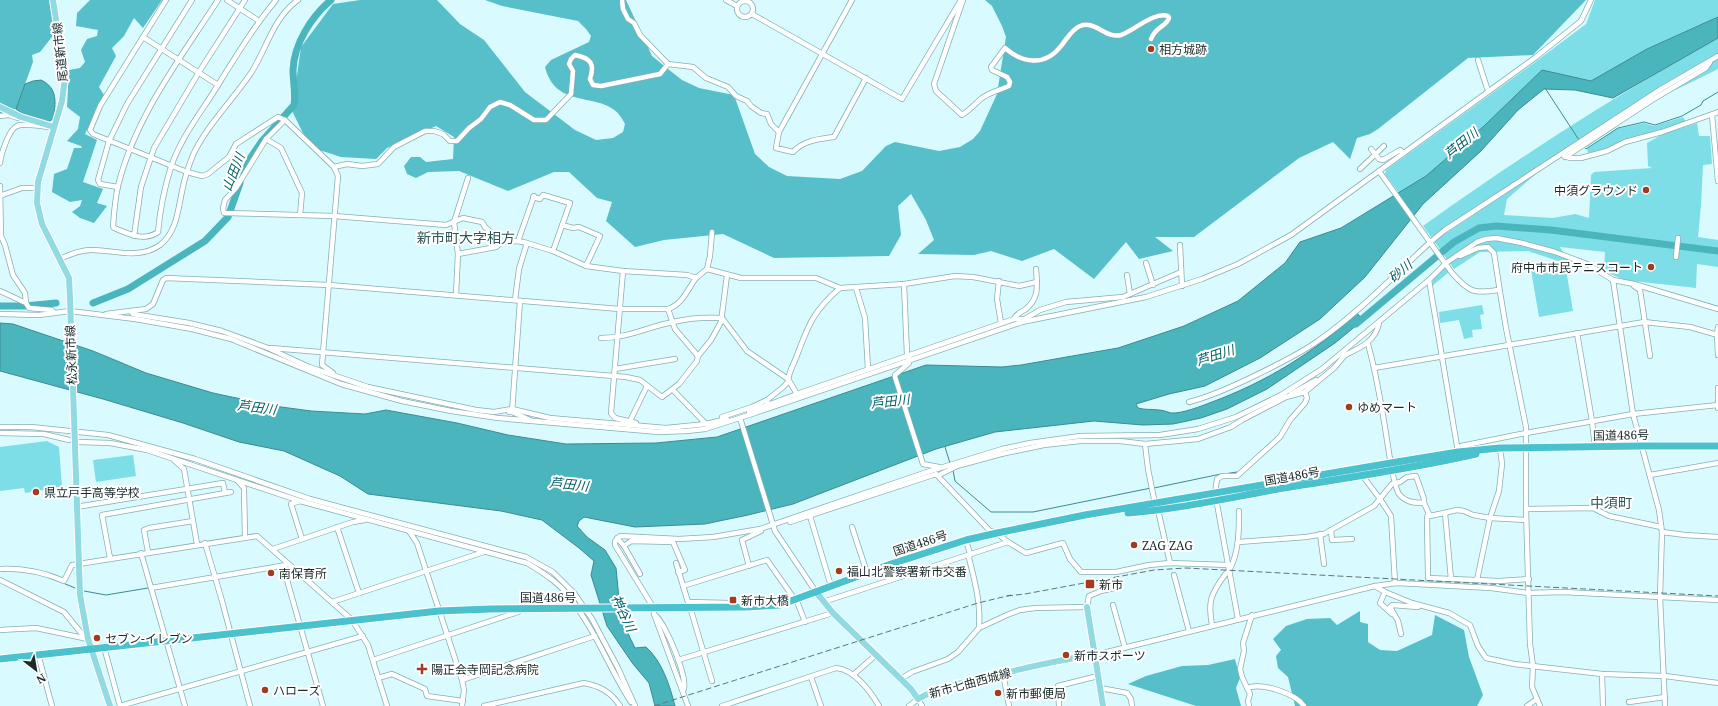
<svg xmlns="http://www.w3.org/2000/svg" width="1718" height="706" viewBox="0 0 1718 706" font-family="'Noto Serif','Noto Sans JP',serif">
<rect width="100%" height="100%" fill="#d9fbff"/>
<g fill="#7edee7">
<path d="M 1595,0 L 1718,0 L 1718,17 L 1647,49 L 1591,82 L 1542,71 L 1484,126 L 1426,176 L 1399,193 L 1385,174 L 1386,170 L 1534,63 L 1586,24 Z"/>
<path d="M 1718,38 L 1718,54 L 1665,84 L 1431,237 L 1423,226 C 1518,158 1616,95 1718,38 Z"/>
<path d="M 1718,59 L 1718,69 C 1703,77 1687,84 1671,92 C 1642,108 1615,128 1587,147 L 1583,141 L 1663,90 Z"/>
<path d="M 1683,117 L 1686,122 L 1658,132 L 1635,137 L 1605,150 L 1588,153 L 1587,149 L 1616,129 L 1644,123 L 1654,126 Z"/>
<path d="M 1697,123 L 1699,136 L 1710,136 L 1712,164 L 1703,165 L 1701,205 L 1698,237 L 1718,240 L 1718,267 L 1697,264 L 1696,288 L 1624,280 L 1604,271 L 1605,252 L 1560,247 L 1571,265 L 1565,263 L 1573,311 L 1539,317 L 1531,270 L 1564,263 L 1528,251 L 1480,252 L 1454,269 L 1434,241 L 1537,173 L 1507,199 L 1504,215 L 1553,218 L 1575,214 L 1589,218 L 1591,175 L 1594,172 L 1652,168 L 1648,166 L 1647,143 L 1663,134 Z"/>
<path d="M 1445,268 L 1449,272 L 1432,286 L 1433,278 Z"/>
<path d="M 1482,305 L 1484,314 L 1480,315 L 1482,329 L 1472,330 L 1473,337 L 1464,339 L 1459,320 L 1440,323 L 1439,312 Z"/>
<path d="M 47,441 L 59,447 L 62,487 L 25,493 L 24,488 L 0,491 L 0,447 Z"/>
<path d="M 133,455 L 136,476 L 96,482 L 93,460 Z"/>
</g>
<g fill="#57bfc9">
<path d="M 0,0 L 50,0 L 55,33 L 40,52 L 32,55 L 33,62 L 16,109 L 0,116 Z"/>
<path d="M 90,0 L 162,0 L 143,28 L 134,18 L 124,36 L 112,48 L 116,56 L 99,87 L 104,95 L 85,134 L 97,140 L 83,182 L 103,189 L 97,203 L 107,206 L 94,223 L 80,218 L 72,212 L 80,206 L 82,200 L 70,202 L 52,192 L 54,174 L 67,169 L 74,148 L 82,148 L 81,146 L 67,141 L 78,129 L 80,117 L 67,107 L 69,70 L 80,68 L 85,62 L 81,50 L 87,39 L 97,36 L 98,30 L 76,26 L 77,13 Z"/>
<path d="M 360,0 L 437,0 L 460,24 L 484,40 L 525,92 L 575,130 L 596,140 L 613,138 L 623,132 L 625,124 C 609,86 557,115 545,67 L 551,60 L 589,42 L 591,36 L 586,29 L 578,21 L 502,6 L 485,0 L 626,0 L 652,56 L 668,69 L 682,80 L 699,88 L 734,95 L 755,154 L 769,167 L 787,176 L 840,179 L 862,171 L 886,146 L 895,142 L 939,151 L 960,147 L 973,139 L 980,131 L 997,94 L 1006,37 L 1002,26 L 992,6 L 985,0 L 1586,0 L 1533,55 L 1468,58 L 1378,129 L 1370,134 L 1357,138 L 1350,159 L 1333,142 L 1299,158 L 1194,237 L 1155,237 L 1173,251 L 1139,259 L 1126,242 L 1094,279 L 1054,249 L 1022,261 L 991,251 L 974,255 L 918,254 L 934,240 L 926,220 L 911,194 L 898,206 L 901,235 L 889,256 L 774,258 L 723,234 L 664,240 L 635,247 L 606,221 L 612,202 L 597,198 L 569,172 L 554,172 L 508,191 L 459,171 L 428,172 L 416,178 L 407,174 L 404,166 L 411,157 L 420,157 L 426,162 L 453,159 L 454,137 L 436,126 L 387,148 L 376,159 L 341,157 L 310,147 L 292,111 L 301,47 L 333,4 Z"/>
<path d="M 1360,611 L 1360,622 L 1368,624 L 1368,642 L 1380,650 L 1397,651 L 1432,635 L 1435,615 L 1464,630 L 1469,657 L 1483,695 L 1477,706 L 1295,706 L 1288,677 L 1278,668 L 1276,656 L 1281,650 L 1273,639 L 1286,626 L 1307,619 L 1330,618 L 1337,625 Z"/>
<path d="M 1235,659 L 1240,678 L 1236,688 L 1241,706 L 1196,706 L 1128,684 L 1146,676 L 1182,666 L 1208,665 Z"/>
</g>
<g fill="#4bb5be" stroke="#3c8b92">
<path d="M 1718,17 L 1718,38 L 1613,98 L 1575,90 L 1544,89 L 1518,110 L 1481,151 L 1423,204 L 1365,277 L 1320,319 L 1260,358 L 1205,386 L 1169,394 L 1136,404 L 1138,408 C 1145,410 1151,409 1159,410 C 1163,410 1167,412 1171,413 C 1181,414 1202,406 1212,402 C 1266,382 1315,352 1357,313 L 1363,320 L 1335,343 L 1267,389 L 1227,409 L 1201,418 L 1173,424 L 1143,425 L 1094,421 L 995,432 L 936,449 L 793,504 L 748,515 L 705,524 L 635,527 L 584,517 L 579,521 L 577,526 L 587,537 L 605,550 L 616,568 L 621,619 L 635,648 L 646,647 C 662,661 670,686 675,706 L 655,706 L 649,683 L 633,664 L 607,626 L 591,575 L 594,561 L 579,548 L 542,520 L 501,511 L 368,494 L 340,476 L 284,451 L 239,442 L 183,423 L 103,399 L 0,371 L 0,323 L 13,324 L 93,351 L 146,373 L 213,393 L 274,406 L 311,411 L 365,414 L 386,410 L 457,423 L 508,435 L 566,444 L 656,443 L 717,437 L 926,365 L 1002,367 L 1021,365 L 1118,348 L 1184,326 L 1238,301 L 1285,263 L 1300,242 L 1341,228 L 1426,176 L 1484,126 L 1542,70 L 1591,81 L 1647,49 Z"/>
<path d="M 41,80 C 58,88 56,103 53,119 L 48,122 L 21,113 L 16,109 L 25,84 L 33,81 Z"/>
</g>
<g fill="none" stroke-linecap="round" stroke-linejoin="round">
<g stroke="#3c8b92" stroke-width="1">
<path d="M 1545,88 L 1579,140"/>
<path d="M 1585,148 L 1586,149 L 1618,128 L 1644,122 L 1655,125 L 1682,116 L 1701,105 L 1703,101 L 1718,92"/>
<path d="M 945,447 L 950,463"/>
<path d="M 953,470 L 955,481 L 991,512 L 1033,512 L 1151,488"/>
<path d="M 1224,474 L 1237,472"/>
<path d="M 1154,488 L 1221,474"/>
<path d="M 0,571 L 5,571"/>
<path d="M 63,583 L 75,588"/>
<path d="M 84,591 L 106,595 L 148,588"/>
</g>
<g stroke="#4bb5be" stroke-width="7">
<path d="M 244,173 L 251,157 L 262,141 L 294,105 C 296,94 293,82 293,70 C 294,44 311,17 331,0"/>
<path d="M 93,303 L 128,289 L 205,241 L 228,217 L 240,183"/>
<path d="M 0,306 L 25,306 L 56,303"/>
<path d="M 1356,324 L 1454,242 L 1479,228 L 1496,226 L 1551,230 L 1718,251"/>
</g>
<g stroke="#85afb3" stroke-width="6">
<g id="minor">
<path d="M 166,0 L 100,106 L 90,130 L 93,134 L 187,172 L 202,176 L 208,174 L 229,157 L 236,144 L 278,117 L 285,120 L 334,167 L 338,176 L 322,365 L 333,373 L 333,375"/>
<path d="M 218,0 C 180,59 135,117 118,186 C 115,199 114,213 113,226 L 114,228 C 129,234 144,242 158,232 C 160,210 164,189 171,167 C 180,140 198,116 213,93 C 233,61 252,29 276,0"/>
<path d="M 227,0 L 259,21"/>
<path d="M 622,0 L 623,9 L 628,19 L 634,23 L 640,35 L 668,64"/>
<path d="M 726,0 L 737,6"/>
<path d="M 963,0 L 934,84 L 936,91 L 962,115 C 970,110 975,104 982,98 C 990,92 1000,90 1009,86 L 1010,82 L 1007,77 L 992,70 L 991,67 L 1005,48 C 1022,63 1045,67 1061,46 C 1067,39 1071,30 1080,26 C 1095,20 1106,39 1121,35 C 1133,31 1155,11 1168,16 L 1169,18 C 1166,27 1156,26 1151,39"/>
<circle cx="745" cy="9" r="8"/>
<path d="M 752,14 L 902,99 L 961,0"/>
<path d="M 143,37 L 218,85"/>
<path d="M 1478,60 L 1487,88 L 1489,91"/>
<path d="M 1712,115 L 1718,181"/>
<path d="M 0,116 L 9,115 L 18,118"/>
<path d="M 285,120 L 266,139 L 236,188 L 225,200 L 223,208 L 224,213 L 334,216 L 446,225 L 463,218 L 482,222 L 485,227 L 502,242 L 518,241 L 527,243 L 553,251 L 586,266 L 623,271 L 687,275 L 696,278 L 707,269 L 710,256 L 712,232"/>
<path d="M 779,132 L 852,0"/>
<path d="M 266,139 L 281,148 L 302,193 L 300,215"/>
<path d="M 1371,149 L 1379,159 L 1383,160 L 1400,150 L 1404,153"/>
<path d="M 1564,156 L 1570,158 L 1581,158 L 1607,151 L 1625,142 L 1662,132 L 1718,112"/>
<path d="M 1565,157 L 1652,100 L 1706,68 L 1710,62"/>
<path d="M 0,163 C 1,154 9,129 17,126 C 23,123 41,126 48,127"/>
<path d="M 334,167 L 347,164 L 362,166 L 378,164 L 394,147 L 425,131 L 434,131 L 443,134 L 450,141 L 457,141 L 469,128 L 481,119 L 490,107 L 500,102 L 510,105 L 534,120 L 546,120 L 571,94 L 573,71 L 569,64 L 571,59 L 575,55 C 591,58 595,64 590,79 L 593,85 L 601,86 L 660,74 L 668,64 L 693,67 L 706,78 L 728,87 L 736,96 L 747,101 L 751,106 L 761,113 L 767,114 L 771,124 L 779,132 L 776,148 L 793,152 C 804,140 820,139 834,137 L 866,78"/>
<path d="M 1360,169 L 1384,146"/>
<path d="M 1379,171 L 1452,273 C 1469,292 1473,294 1498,290 L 1500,292 L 1506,328 L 1526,427 L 1526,509 L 1530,644 L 1533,666 L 1532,687 L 1540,706"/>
<path d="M 0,186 L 1,236 L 5,245 L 13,275 L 25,293 L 26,303 L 29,308 L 52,310 L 54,313"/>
<path d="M 118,187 L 100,184 L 98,180 L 109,141 L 127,104 L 192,0"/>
<path d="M 0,196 L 22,188 L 37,188"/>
<path d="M 533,197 L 540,199 L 543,195 L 570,203 L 553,251"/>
<path d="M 562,225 L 573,228 L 579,227 L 600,236 L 586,266"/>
<path d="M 134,236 L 141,187 L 154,148 L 199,72 L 245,0"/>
<path d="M 518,241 L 534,196"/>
<path d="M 1180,245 L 1182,286"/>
<path d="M 458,254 L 496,247 L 502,242"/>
<path d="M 1460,256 L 1478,248 L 1488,247 L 1494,253 L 1500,292"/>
<path d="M 1676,257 L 1678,238"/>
<path d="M 60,259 C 70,254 81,250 92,250 C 115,250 139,260 160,245 C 178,231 178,207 183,187 C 185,176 189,165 193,155 C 207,125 232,101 251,73 C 267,48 273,18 298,0"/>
<path d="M 1146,263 L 1153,285"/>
<path d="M 707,269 L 741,278 L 816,278 L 840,288 L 904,284 L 955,276 L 973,277 L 1019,286 L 1037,282"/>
<path d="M 623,271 L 611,413 L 615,418 L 636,423"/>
<path d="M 1127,275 L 1130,294"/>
<path d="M 1429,280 L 1458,452"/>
<path d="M 1613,280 L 1633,414 L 1659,510 L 1662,532 L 1660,597 L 1665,706"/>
<path d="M 999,281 L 997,299 L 1001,323"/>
<path d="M 904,284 L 907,355"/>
<path d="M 1634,286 L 1640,290 L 1650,356"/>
<path d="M 856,288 L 865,318 L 868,369"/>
<path d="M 0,291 L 26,303"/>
<path d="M 456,295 L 458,254 L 454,222 L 468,178"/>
<path d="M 515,300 L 519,269 L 527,243"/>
<path d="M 668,309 C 683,304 687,290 696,278"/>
<path d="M 131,311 L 133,314 L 189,323 L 222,331 L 268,348 L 309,367 L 368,387 L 476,410 L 494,412 L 512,409 L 550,418 L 666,428 L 706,424 L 727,419"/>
<path d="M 0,314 L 39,315 L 70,311 L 135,319 L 192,329 L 231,339 L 341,384 L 402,401 L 451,411 L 498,418 L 659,432 L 687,431 L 705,429 L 752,414 L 1022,322 L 1146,297 L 1202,279 L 1238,264 L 1291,235 L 1536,57 L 1581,21 L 1591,0"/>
<path d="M 106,314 L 146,309 L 153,304 L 163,280 L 166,278 L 329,285 L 620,309 L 668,309 L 675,329 L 698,356"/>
<path d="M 1014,319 C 1016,314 1021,312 1026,309 C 1040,297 1037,285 1036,269"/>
<path d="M 1023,320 L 1040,310 L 1066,302 L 1123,297 L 1181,272"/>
<path d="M 1718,327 L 1717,334 L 1718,355"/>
<path d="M 1577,333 L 1592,421 L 1595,447"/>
<path d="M 601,338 C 628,338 647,327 673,322 C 689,318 706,317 722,318 L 747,351 L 788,379 L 797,394"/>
<path d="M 1368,344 C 1377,376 1382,408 1387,440 C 1389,452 1393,485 1399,494 C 1405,502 1414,503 1424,503 L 1430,516 L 1457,510 L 1464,511 L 1473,515 L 1490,518 L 1526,520"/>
<path d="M 271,348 L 626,377 L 640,380 L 662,397 L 679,384 L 697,361 L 698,356 L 711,340 L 721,322 L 727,275"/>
<path d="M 1343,354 L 1345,355 C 1360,348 1376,341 1379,323"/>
<path d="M 909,359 L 909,363 L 895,375 L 895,377 L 923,464 L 939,467"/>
<path d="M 1374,368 L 1644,322 L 1690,327 L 1718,335"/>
<path d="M 615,369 L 675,359"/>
<path d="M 1718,388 L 1718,408"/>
<path d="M 673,390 L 706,424"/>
<path d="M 1291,394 L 1316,380"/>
<path d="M 1189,402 C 1209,397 1229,388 1248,379 C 1271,368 1294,357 1315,343 C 1340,326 1365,304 1387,283 C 1407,265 1424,246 1445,230 L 1661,89 L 1718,56"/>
<path d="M 768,405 L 767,400 L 782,388 L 788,382 C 788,374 793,365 796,358 C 808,326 813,311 840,288"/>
<path d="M 509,412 L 512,412 L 530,420"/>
<path d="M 512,412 L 520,301"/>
<path d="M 749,412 L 797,394 L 1014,319 L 1023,319"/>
<path d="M 722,417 L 752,407 L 767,400"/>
<path d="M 740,418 L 775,531 L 816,592"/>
<path d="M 630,421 L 647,386"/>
<path d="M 0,427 L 31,427 L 108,435 L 195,459 L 310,499 L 526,557 L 553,572 L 574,593 L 592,619 L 618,668 L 635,706"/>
<path d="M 0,433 L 44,434 L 69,440"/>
<path d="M 79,442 L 110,443 L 147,450 L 300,501 L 527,563 C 547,575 562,585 575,604"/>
<path d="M 1145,444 L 1148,469 L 1155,504"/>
<path d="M 1458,452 L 1461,446 L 1526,433 L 1633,414 L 1718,405"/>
<path d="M 174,460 L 184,469 L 197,544"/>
<path d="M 936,474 L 990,531 L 997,533 L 1008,542 L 1026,553 L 1063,543 L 1070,559 L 1081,572 L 1116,572 L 1149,565 L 1170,563 L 1229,565"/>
<path d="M 1362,475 L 1380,499 L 1391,516 L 1395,583"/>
<path d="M 1650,475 L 1718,463"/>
<path d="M 237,480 L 244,488 L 245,537"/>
<path d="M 300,501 L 291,504 L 302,539"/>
<path d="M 76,507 L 223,483 L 225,493"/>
<path d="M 1526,509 L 1593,508 L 1609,516 L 1661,527"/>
<path d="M 1158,510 L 1170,563"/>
<path d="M 1445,513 L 1451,579"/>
<path d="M 1428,514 L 1427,518 L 1428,578 L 1499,581 L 1529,579"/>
<path d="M 810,516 L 831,586"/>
<path d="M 790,522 L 933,475 L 939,475 L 957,466 L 1001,454 L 1044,445 L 1080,441 L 1120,441 L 1145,444 L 1198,439 L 1231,427 L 1242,420 L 1286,397 L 1305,392 L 1334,368 L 1345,355"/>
<path d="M 337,527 L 359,593"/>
<path d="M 852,527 L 867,573"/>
<path d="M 1331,530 L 1332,540 L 1352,539"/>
<path d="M 409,531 L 417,543 L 462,680 L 464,690 L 462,706"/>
<path d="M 1662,532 L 1685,535 L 1718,537"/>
<path d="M 1320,534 L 1324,564"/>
<path d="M 617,538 L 624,546 L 631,541 L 673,542 L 685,570 L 678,572"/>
<path d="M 966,540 L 970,554 L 969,558 C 975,582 981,604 979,628"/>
<path d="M 1239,542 L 1306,537 L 1324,534 L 1374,506 L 1392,484 L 1400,482 L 1407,477 L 1416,476 L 1424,499 L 1424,503"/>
<path d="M 205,543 L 222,601 L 250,706"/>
<path d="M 624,546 L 640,574"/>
<path d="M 273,549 L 353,522 L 365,520"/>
<path d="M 148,552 L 144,530 L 149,528 L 193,521"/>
<path d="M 141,553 L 185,706"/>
<path d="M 110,558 L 102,515 L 231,492"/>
<path d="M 676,563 L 688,602 L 729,603 L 729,607"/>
<path d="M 283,566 L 323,706"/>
<path d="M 749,566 L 742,540 L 761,531"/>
<path d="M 0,569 C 22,568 43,572 64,581 L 72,565 L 257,536 L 352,620 L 368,645 L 387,706"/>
<path d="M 1174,575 L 1189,631"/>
<path d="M 0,580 L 64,612 L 86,639"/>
<path d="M 1477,580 L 1490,518 L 1499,491 L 1502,464 L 1500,448"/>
<path d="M 683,586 L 767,560 L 798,604 L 805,622"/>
<path d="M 1375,586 L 1385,592 L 1412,603 L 1449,613 L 1470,625 L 1478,646 L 1486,658 L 1514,664 L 1602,674 L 1665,676 L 1718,683"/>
<path d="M 151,588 L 286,565"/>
<path d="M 1385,592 L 1380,603 L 1392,614"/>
<path d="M 332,602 L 484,552"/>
<path d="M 823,602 L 1008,542"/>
<path d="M 1113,605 L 1125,648"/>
<path d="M 690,607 L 712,681"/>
<path d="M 580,612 C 600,641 612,673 631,702"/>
<path d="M 655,615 C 665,622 690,681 683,691"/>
<path d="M 1238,619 L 1215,493 L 1217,479 L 1222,476 L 1237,476 L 1280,437 L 1290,420 L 1305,403 L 1307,398 L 1305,392"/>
<path d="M 1212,625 C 1208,603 1210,595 1224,576 C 1225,574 1228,572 1230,569 C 1239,551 1239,531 1239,511"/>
<path d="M 0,630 L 36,628 L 88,639"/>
<path d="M 1401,634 L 1398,621 L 1390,607 L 1392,605 L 1418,607"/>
<path d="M 104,647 L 120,706 L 363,636"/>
<path d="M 38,654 L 52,706"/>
<path d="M 1095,655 L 1375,586 L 1397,583 L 1491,588 L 1528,593 L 1563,592 L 1718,600"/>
<path d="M 373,660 L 518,612 L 519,609"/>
<path d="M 678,660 L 833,613"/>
<path d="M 1003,673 L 1009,706"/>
<path d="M 1602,674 L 1603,706"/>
<path d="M 853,675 L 876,655"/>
<path d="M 811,677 L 821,706"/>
<path d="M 378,678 L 392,674 L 425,689 L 427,696 L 463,701"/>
<path d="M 901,679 L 912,672 L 948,659 L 958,652 L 979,628 L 1007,615 L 1020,610 L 1035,608 L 1087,607 L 1089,596 L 1101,591 L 1118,587"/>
<path d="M 462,680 L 595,636"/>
<path d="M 1100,688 L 1127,693 L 1131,699 L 1132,706"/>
<path d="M 1247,688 C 1262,682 1296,694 1304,706"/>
<path d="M 1629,702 L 1665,697"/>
<path d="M 484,706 L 584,683 C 600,686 611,692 620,706"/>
<path d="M 688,706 L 654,614 L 653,607 L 615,545 L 615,541 L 620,536 L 679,539 L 713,537 L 760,529 L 927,472 L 1002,449 L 1030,443 L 1080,436 L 1160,435 L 1198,429 L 1236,417 L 1281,395 L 1322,369 L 1429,280 L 1446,263 L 1477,242 L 1486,239 L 1496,238 L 1522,243 L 1555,252 L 1587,264 L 1613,280 L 1634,284 L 1718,309"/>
<path d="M 722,706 L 836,668 C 854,669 871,692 879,706"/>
<path d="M 909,706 L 918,699 L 922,706"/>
<path d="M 1059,706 L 1058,686 L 1098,676"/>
<path d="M 1249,706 L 1248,701 L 1250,694 L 1242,677 L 1240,669 L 1244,651 L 1243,643 L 1252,615"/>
<path d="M 1527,706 L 1537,699"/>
</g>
</g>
<g stroke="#fff" stroke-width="8">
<g id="major">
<path d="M 53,0 L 65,78 L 62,101 L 38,182 L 37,203 L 42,224 L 69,278 L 70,298 L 80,595 L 88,639 L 110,706"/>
<path d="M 0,107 L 21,117 L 54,127"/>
<path d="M 816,592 L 833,613 L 911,689 L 918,699 C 939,686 967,682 992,676 C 1026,668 1060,659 1095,655"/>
<path d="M 1087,607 L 1103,706"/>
</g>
</g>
<g stroke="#fff" stroke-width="9">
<g id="highway">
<path d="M 1128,513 C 1182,509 1236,496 1290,487 C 1352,477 1415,468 1476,454"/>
<path d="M 0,659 L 439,611 L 490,609 L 746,607 L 780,605 L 891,564 L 966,540 L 997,533 L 1085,515 L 1391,463 L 1458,452 L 1500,448 L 1641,446 L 1718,446"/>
</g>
</g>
<use href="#minor" stroke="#fff" stroke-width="4.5"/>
<use href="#major" stroke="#92dae1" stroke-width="6"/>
<use href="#highway" stroke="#4ac2cd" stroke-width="7"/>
<g stroke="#5e7578" stroke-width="1" stroke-dasharray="6 3" stroke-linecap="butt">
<path d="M 1007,596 L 1025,594 L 1154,570 L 1186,568 L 1718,596"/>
<path d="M 654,706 L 978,603 L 1011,595"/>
</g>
</g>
<g fill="#a33b20" stroke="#fff" stroke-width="1.5">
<circle cx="1151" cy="49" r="4"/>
<circle cx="1646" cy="190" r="4"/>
<circle cx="1651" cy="267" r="4"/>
<circle cx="1349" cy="407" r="4"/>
<circle cx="36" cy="492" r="4"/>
<circle cx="1134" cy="545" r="4"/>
<circle cx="839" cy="571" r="4"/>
<circle cx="271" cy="573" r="4"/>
<rect x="1085" y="579" width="10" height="10" rx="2"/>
<rect x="729" y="596" width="8" height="8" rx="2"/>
<circle cx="97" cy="638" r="4"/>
<circle cx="1066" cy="655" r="4"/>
<path d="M420 663h4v4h4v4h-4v4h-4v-4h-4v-4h4z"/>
<circle cx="265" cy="690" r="4"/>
<circle cx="998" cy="693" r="4"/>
</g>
<g text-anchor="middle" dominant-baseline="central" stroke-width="4" stroke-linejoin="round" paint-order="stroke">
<g font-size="12" fill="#192a2b" stroke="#fff" text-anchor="start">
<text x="1159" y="49">相方城跡</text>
<text x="1638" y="190" text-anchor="end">中須グラウンド</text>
<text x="1643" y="267" text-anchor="end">府中市市民テニスコート</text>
<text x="1357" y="407">ゆめマート</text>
<text x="44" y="492">県立戸手高等学校</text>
<text x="1142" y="545">ZAG ZAG</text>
<text x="847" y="571">福山北警察署新市交番</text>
<text x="279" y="573">南保育所</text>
<text x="1099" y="584">新市</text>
<text x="741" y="600">新市大橋</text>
<text x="105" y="638">セブン-イレブン</text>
<text x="1074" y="655">新市スポーツ</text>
<text x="431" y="669">陽正会寺岡記念病院</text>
<text x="273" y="690">ハローズ</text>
<text x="1006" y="693">新市郵便局</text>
</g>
<g font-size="12" fill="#192a2b" stroke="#fff">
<text transform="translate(60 52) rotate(-96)">尾道新市線</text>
<text transform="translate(71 355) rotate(-92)">松永新市線</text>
<text transform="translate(1621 435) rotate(-1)">国道486号</text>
<text transform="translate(1292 476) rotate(-10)">国道486号</text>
<text transform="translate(920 543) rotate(-18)">国道486号</text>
<text x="548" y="597">国道486号</text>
<text transform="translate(970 683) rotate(-15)">新市七曲西城線</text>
</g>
<g font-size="13" font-style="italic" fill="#026168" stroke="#fff">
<text transform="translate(1461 143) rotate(-39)">芦田川</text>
<text transform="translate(233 172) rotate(-68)">山田川</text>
<text transform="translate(1400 271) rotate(-40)">砂川</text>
<text transform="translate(1215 355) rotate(-18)">芦田川</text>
<text transform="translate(890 401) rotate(-6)">芦田川</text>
<text transform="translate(257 407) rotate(7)">芦田川</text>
<text transform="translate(569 484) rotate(6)">芦田川</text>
<text transform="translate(624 613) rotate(65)">神谷川</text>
</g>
<g font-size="14" fill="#2e5559" stroke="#fff">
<text x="466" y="237">新市町大字相方</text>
<text x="1611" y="502">中須町</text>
</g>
</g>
<g transform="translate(36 670) rotate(149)" stroke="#ffffff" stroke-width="3" paint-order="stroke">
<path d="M0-3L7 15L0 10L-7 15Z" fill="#192a2b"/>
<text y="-6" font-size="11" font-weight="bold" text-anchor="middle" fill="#192a2b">N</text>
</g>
</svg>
